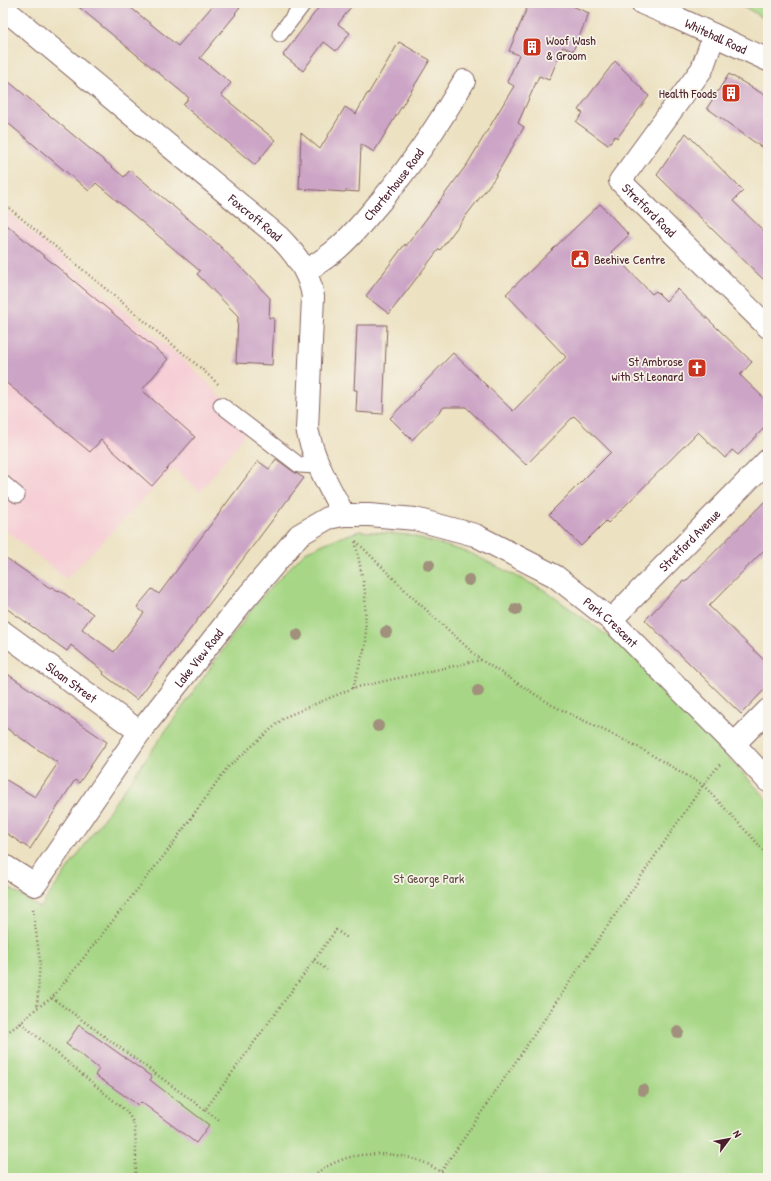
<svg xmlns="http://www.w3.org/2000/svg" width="771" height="1181" viewBox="0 0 771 1181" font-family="'Patrick Hand',sans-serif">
<rect width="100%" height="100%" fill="#f7f3e8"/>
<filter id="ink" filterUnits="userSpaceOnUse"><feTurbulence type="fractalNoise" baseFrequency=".025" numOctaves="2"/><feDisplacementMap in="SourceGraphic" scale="8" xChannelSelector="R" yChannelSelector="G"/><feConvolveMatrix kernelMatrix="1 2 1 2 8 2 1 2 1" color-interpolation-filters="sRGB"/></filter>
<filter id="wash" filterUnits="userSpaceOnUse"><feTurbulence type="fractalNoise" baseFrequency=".012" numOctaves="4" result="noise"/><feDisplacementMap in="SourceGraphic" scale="16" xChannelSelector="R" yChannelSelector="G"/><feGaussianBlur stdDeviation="0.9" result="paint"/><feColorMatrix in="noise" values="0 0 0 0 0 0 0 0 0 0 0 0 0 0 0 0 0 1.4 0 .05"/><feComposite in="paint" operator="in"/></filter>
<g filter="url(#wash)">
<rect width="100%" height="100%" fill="#ece1c1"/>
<path fill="#f6cfd6" d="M 3,209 L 187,363 L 249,423 L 246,433 L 200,492 L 174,468 L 66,579 L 3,528 Z"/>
<g fill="#a7d786" stroke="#787b58">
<path d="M 738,3 L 768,3 L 768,21 Z"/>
<path d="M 360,531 L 409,535 L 470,553 L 544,590 L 626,649 L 768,800 L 768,1178 L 3,1178 L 3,884 L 40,908 L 257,602 L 305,552 L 335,539 Z"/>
</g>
<g id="blocks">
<g fill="#cca4c6">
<path d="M 74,3 L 125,3 L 178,46 L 215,3 L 243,3 L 235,13 L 236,14 L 200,58 L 231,83 L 221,95 L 275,140 L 255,165 L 183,105 L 189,98 Z"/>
<path d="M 322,3 L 354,3 L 338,24 L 350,33 L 336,51 L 324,42 L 303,71 L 283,55 Z"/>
<path d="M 529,3 L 565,3 L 589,13 L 573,51 L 563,47 L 549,80 L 539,76 L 518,123 L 524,127 L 494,179 L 440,250 L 439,249 L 389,314 L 366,296 L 405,244 L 406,246 L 468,163 L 514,86 L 507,82 L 519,55 L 509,51 Z"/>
<path d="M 399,42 L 430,60 L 374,152 L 361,144 L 359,192 L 345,191 L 345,192 L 299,189 L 301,133 L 320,149 L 345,107 L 356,114 L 367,94 L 368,94 Z"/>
<path d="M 615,61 L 649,96 L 617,138 L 615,136 L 608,145 L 576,122 L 583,113 L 578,110 Z"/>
<path d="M 729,74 L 768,97 L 768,152 L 707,108 Z"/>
<path d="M 3,77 L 124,177 L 130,170 L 148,185 L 219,245 L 270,298 L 269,318 L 274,318 L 272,365 L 236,363 L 238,316 L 197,274 L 200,271 L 96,183 L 89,191 L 3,119 Z"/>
<path d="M 686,133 L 743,191 L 733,201 L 768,235 L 768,284 L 657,175 Z"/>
<path d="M 600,204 L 629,235 L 611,252 L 652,294 L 656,291 L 666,301 L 677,289 L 752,362 L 740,375 L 768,402 L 768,424 L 738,455 L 732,450 L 725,458 L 698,432 L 608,523 L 606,521 L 581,546 L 549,514 L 611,452 L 574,416 L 526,465 L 466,407 L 444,407 L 412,440 L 390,418 L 453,353 L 513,411 L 566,357 L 506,294 Z"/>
<path d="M 3,222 L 168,359 L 142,390 L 195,437 L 152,486 L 101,440 L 90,452 L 3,380 Z"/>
<path d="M 357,325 L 387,325 L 383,414 L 356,412 L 357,390 L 354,390 Z"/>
<path d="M 276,459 L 294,472 L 304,478 L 137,700 L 103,674 L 104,672 L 71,645 L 67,651 L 3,606 L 3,556 L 50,588 L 52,587 L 58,591 L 59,590 L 93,614 L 82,629 L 114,652 L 144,613 L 137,607 L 152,589 L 159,594 L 258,461 L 269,469 Z"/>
<path d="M 768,498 L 768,546 L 709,606 L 768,664 L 768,686 L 741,714 L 645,620 L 683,581 L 685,582 Z"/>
<path d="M 3,671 L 107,742 L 79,783 L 75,780 L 30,849 L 3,831 L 3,778 L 35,797 L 58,763 L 3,726 Z"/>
<path d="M 79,1025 L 152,1077 L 150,1080 L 209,1125 L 196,1143 L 141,1102 L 138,1105 L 95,1075 L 99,1069 L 82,1055 L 66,1044 Z"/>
</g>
</g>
</g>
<g filter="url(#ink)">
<use href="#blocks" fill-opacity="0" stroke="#836360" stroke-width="1"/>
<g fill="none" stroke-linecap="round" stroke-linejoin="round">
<g stroke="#836360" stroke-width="17">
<g id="service">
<path d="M 280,34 L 304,3"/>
<path d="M 221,405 L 299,465 L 318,466"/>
<path d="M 3,483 L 17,495"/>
</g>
</g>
<g stroke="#836360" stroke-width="24">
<g id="minor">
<path id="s1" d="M 3,8 L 279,237 C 296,254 310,273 313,297 L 307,429 C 314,461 329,487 344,515"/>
<path id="s2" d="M 714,35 L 702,69 L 620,181 L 768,327"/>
<path id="s3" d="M 306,271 C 317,264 328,257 338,248 C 354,234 367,217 381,201 C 413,163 439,124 464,81"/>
<path id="s4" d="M 611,620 L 768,460"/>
<path id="s5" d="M 3,632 L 140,732"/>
<path d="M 734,744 L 768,710"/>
<path id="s6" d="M 3,865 L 35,885 L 140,732 L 240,605 L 299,535 L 328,518 L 344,515 L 369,515 L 415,519 L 475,535 L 555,576 L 611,620 L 734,744 L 768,781"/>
</g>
</g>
<g stroke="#836360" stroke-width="24">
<g id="secondary">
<path id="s7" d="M 642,3 L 675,17 L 768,60"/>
</g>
</g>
<g stroke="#836360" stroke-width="2.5" stroke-dasharray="1 3" stroke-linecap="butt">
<path d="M 3,203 L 203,370 L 218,384"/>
<path d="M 356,541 L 410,595 L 481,660"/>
<path d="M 353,688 L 366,643 L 365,591 L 355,540"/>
<path d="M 33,909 L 40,961 L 37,1008"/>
<path d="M 314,960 L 327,970"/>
<path d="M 52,998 L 205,1110 L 336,930 L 349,939"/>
<path d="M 21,1023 L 126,1111 C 128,1114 131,1118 133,1122 C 137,1133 136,1165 135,1178"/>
<path d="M 3,1035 L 21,1023 L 37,1008 L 52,998 L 166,853 L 227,768 L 285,717 L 353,688 L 481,660 L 552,705 L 638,747 L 703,785 L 759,845 L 768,857"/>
<path d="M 205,1110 L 219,1120"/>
<path d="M 311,1178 C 316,1174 320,1170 326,1167 C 333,1163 347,1157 355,1156 C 385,1151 425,1155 447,1178"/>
<path d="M 437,1178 L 703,785 L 720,764"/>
</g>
<use href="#service" stroke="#fff" stroke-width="15"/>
<use href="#minor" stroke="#fff" stroke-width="22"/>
<use href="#secondary" stroke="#fff" stroke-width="22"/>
</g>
<g fill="#a0907b">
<circle cx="429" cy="565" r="6"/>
<circle cx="469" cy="580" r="6"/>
<circle cx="516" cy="609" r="6"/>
<circle cx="386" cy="632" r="6"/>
<circle cx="297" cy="635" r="6"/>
<circle cx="478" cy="691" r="6"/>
<circle cx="378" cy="726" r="6"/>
<circle cx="678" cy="1032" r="6"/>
<circle cx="643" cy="1090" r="6"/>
</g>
</g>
<defs>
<g id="building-square" transform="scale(1)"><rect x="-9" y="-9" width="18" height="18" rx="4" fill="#c8321e" stroke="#f7f3e8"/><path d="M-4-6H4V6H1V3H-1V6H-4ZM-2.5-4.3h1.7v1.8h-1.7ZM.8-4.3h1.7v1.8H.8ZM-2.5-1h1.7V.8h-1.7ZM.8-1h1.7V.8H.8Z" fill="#fff"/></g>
<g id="civic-square" transform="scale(1)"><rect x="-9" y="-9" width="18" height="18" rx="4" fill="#c8321e" stroke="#f7f3e8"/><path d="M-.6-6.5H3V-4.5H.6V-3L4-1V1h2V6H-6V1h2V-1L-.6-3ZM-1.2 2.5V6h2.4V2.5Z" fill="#fff"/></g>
<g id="church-square" transform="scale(1)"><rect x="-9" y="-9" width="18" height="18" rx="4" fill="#c8321e" stroke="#f7f3e8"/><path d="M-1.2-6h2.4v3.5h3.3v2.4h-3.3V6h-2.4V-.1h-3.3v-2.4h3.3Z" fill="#fff"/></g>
</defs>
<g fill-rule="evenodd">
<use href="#building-square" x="532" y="47"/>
<use href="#building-square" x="731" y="93"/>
<use href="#civic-square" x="580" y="259"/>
<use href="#church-square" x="697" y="368"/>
</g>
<g text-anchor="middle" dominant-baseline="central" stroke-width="3.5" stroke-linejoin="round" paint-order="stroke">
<g font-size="13" fill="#4a1f2b" stroke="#f7f3e8">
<text stroke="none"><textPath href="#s7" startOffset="81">Whitehall Road</textPath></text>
<text stroke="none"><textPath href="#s3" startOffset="124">Charterhouse Road</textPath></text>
<text stroke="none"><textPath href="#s2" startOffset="216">Stretford Road</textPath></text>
<text stroke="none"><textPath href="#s1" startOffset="328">Foxcroft Road</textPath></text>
<text stroke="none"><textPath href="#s4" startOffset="112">Stretford Avenue</textPath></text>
<text stroke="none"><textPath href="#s6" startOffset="822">Park Crescent</textPath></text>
<text stroke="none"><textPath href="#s6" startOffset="318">Lake View Road</textPath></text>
<text stroke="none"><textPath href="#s5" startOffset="85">Sloan Street</textPath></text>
</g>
<g font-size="13" fill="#4a1f2b" stroke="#f7f3e8" text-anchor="start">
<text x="546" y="40">Woof Wash<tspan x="546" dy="15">&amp; Groom</tspan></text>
<text x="717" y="93" text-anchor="end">Health Foods</text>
<text x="594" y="259">Beehive Centre</text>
<text x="683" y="361" text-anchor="end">St Ambrose<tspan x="683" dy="15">with St Leonard</tspan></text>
</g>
<g font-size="13" fill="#614d42" stroke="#f7f3e8">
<text x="429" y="878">St George Park</text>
</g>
</g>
<rect width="771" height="1181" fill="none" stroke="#f7f3e8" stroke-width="16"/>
<g transform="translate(729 1139) rotate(58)" stroke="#f7f3e8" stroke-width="3" paint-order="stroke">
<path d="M0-3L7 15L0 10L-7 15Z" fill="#4a1f2b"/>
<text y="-6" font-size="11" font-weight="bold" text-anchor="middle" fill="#4a1f2b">N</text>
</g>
</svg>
